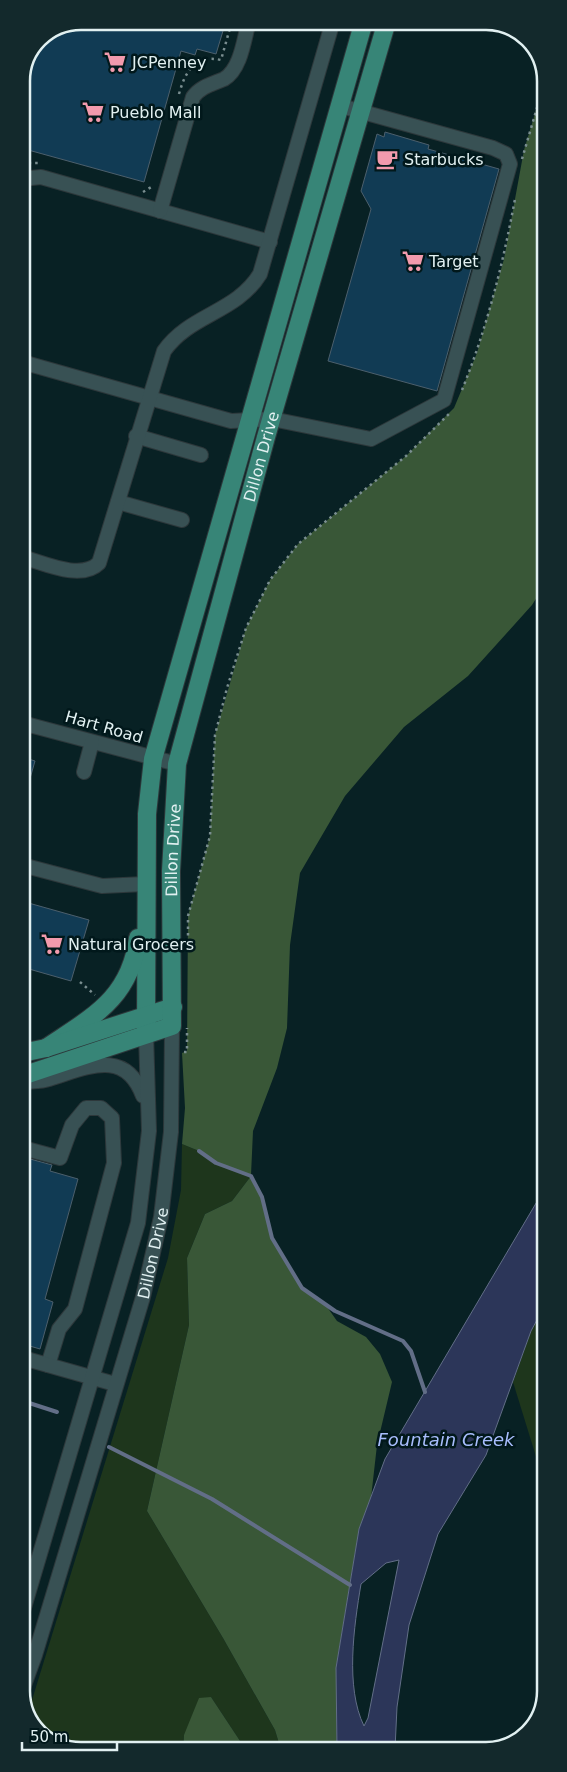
<svg xmlns="http://www.w3.org/2000/svg" width="567" height="1772" viewBox="0 0 567 1772" font-family="'DejaVu Sans',sans-serif">
<rect width="100%" height="100%" fill="#082124"/>
<g fill="#1e361c">
<path d="M 182,1144 L 199,1151 L 216,1163 L 251,1176 L 232,1201 L 205,1214 L 187,1258 L 189,1325 L 147,1511 L 223,1638 L 275,1730 L 281,1750 L 246,1750 L 211,1697 L 184,1735 L 183,1750 L 77,1751 L 42,1736 L 28,1713 L 168,1258 L 181,1190 Z"/>
<path d="M 545,1305 L 546,1489 L 513,1382 L 531,1331 Z"/>
</g>
<g fill="#395737">
<path d="M 544,84 L 544,586 L 532,605 L 468,676 L 404,727 L 345,796 L 300,873 L 290,945 L 287,1028 L 277,1068 L 253,1131 L 251,1175 L 262,1197 L 272,1238 L 302,1288 L 325,1304 L 337,1321 L 366,1337 L 380,1354 L 392,1382 L 377,1445 L 371,1498 L 359,1529 L 336,1668 L 337,1749 L 281,1750 L 275,1730 L 223,1638 L 147,1511 L 189,1325 L 187,1258 L 205,1214 L 232,1201 L 251,1176 L 216,1163 L 199,1151 L 182,1144 L 185,1108 L 182,1053 L 187,1051 L 188,916 L 210,836 L 215,735 L 246,628 L 270,580 L 298,544 L 406,456 L 454,408 L 477,353 L 504,259 L 524,150 Z"/>
<path d="M 211,1697 L 246,1750 L 183,1750 L 184,1735 L 199,1698 Z"/>
</g>
<path fill="#2c3659" stroke="#626e87" fill-rule="evenodd" d="M 545,1188 L 545,1305 L 531,1331 L 486,1455 L 438,1534 L 409,1625 L 397,1707 L 395,1749 L 337,1749 L 336,1668 L 359,1529 L 385,1459 ZM 399,1560 L 368,1718 L 364,1726 C 345,1687 354,1626 361,1584 L 386,1563 Z"/>
<g fill="none" stroke-linecap="round" stroke-linejoin="round">
<g stroke="#626e87" stroke-width="4">
<path d="M 199,1151 L 216,1163 L 251,1176 L 262,1197 L 272,1238 L 302,1288 L 335,1311 L 403,1341 L 411,1351 L 425,1392"/>
<path d="M 23,1401 L 57,1412"/>
<path d="M 109,1447 L 212,1499 L 350,1585"/>
</g>
</g>
<g fill="#113b54" stroke="#4c5f6c">
<path d="M 81,21 L 226,21 L 216,54 L 197,49 L 195,55 L 181,51 L 144,182 L 21,148 L 21,77 L 39,38 Z"/>
<path d="M 385,132 L 429,145 L 428,149 L 499,169 L 437,391 L 328,361 L 371,209 L 361,191 L 377,134 L 384,137 Z"/>
<path d="M 22,757 L 35,761 L 25,796 L 22,796 Z"/>
<path d="M 25,902 L 89,920 L 71,981 L 22,967 L 22,911 Z"/>
<path d="M 23,1157 L 52,1165 L 50,1171 L 78,1179 L 45,1299 L 53,1302 L 40,1349 L 23,1344 Z"/>
</g>
<g fill="none" stroke-linecap="round" stroke-linejoin="round">
<g stroke="#2d383b" stroke-width="16">
<g id="minor">
<path d="M 21,179 L 41,177 L 270,242"/>
<path d="M 160,211 L 193,97 C 201,86 213,84 224,79 C 241,69 244,39 249,21"/>
<path d="M 22,362 L 231,421 L 272,419 L 371,439 L 444,400 L 510,164 L 506,154 L 493,148 L 341,106"/>
<path d="M 136,436 L 201,455"/>
<path d="M 118,502 L 182,520"/>
<path d="M 22,557 C 44,563 81,581 99,563 L 164,351 C 190,314 236,313 260,274 L 333,21"/>
<path d="M 22,723 L 177,764"/>
<path d="M 84,772 L 92,742"/>
<path d="M 22,865 L 102,886 L 145,884"/>
<path d="M 23,1082 C 31,1081 41,1082 49,1079 C 86,1068 125,1047 143,1096"/>
<path d="M 23,1148 L 60,1158 L 72,1125 L 86,1108 L 101,1108 L 112,1118 L 114,1163 L 75,1309 L 59,1329 L 48,1365"/>
<path d="M 23,1358 L 115,1384"/>
<path d="M 23,1611 L 138,1223 L 149,1131 L 146,1034"/>
<path id="s1" d="M 23,1688 L 35,1655 L 143,1297 L 161,1217 L 171,1132 L 172,1026"/>
</g>
</g>
<g stroke="#2d383b" stroke-width="20">
<g id="major">
<path d="M 146,1034 L 147,814 L 153,759 L 364,21"/>
<path d="M 46,1048 C 92,1017 130,999 138,938"/>
<path d="M 22,1053 L 46,1048 L 173,1007"/>
<path id="s2" d="M 22,1076 L 172,1026 L 171,871 L 177,764 L 266,437 L 387,21"/>
</g>
</g>
<g stroke="#7a8e90" stroke-width="2.5" stroke-dasharray="2.5 4" stroke-linecap="butt">
<path d="M 179,94 C 185,72 195,54 221,60 L 232,21"/>
<path d="M 522,159 L 544,84"/>
<path d="M 23,166 L 28,163 L 39,163"/>
<path d="M 143,192 L 153,186"/>
<path d="M 462,390 C 487,328 503,264 515,199"/>
<path d="M 188,942 L 188,916 L 210,836 L 215,735 L 227,688 L 246,628 L 270,580 L 298,544 L 406,456 L 450,413"/>
<path d="M 80,982 L 95,995"/>
<path d="M 184,1052 L 187,1052 L 187,1028"/>
</g>
<use href="#minor" stroke="#385154" stroke-width="14"/>
<use href="#major" stroke="#378577" stroke-width="18"/>
</g>
<defs>
<g id="supermarket-bare" transform="scale(1.725)"><path d="M-6-5.5h2.5l.6 2H6L4.5 2H-2.5L-4.4-4H-6ZM-1.5 3.2a1.3 1.3 0 1 0 .1 0ZM3 3.2a1.3 1.3 0 1 0 .1 0Z" fill="#f29aad" stroke="#01181b" stroke-width="2.5" paint-order="stroke"/></g>
<g id="cafe-bare" transform="scale(1.725)"><path d="M-5.5-4.5H6V0H3Q3 3.5 0 3.5H-2.5Q-5.5 3.5-5.5 0ZM3-3.2v2h1.7v-2ZM-6 4.5H4V6H-6Z" fill="#f29aad" stroke="#01181b" stroke-width="2.5" paint-order="stroke"/></g>
</defs>
<g fill-rule="evenodd">
<use href="#supermarket-bare" x="115" y="62"/>
<use href="#supermarket-bare" x="93" y="112"/>
<use href="#cafe-bare" x="387" y="159"/>
<use href="#supermarket-bare" x="413" y="261"/>
<use href="#supermarket-bare" x="52" y="944"/>
</g>
<g text-anchor="middle" dominant-baseline="central" stroke-width="5" stroke-linejoin="round" paint-order="stroke">
<g font-size="16" fill="#e1f0f1" stroke="#01181b" text-anchor="start">
<text x="132" y="62">JCPenney</text>
<text x="110" y="112">Pueblo Mall</text>
<text x="404" y="159">Starbucks</text>
<text x="429" y="261">Target</text>
<text x="68" y="944">Natural Grocers</text>
</g>
<g font-size="16" fill="#e1f0f1" stroke="#01181b">
<text stroke="none"><textPath href="#s2" startOffset="739">Dillon Drive</textPath></text>
<text transform="translate(104 727) rotate(16)">Hart Road</text>
<text stroke="none"><textPath href="#s2" startOffset="334">Dillon Drive</textPath></text>
<text stroke="none"><textPath href="#s1" startOffset="454">Dillon Drive</textPath></text>
</g>
<g font-size="18" font-style="italic" fill="#a8bdfd" stroke="#01181b">
<text x="446" y="1439">Fountain Creek</text>
</g>
</g>
<path d="M0 0H567V1772H0ZM81 30H486A51 51 0 0 1 537 81V1691A51 51 0 0 1 486 1742H81A51 51 0 0 1 30 1691V81A51 51 0 0 1 81 30Z" fill="#13292c" fill-rule="evenodd"/>
<path fill="none" stroke="#e1f0f1" stroke-width="2.5" d="M81 30H486A51 51 0 0 1 537 81V1691A51 51 0 0 1 486 1742H81A51 51 0 0 1 30 1691V81A51 51 0 0 1 81 30Z"/>
<path d="M22 1742v8h95v-8" fill="none" stroke="#e1f0f1" stroke-width="2.5"/>
<text x="30" y="1742" font-size="15" fill="#e1f0f1" stroke="#01181b" stroke-width="4" paint-order="stroke">50 m</text>
</svg>
